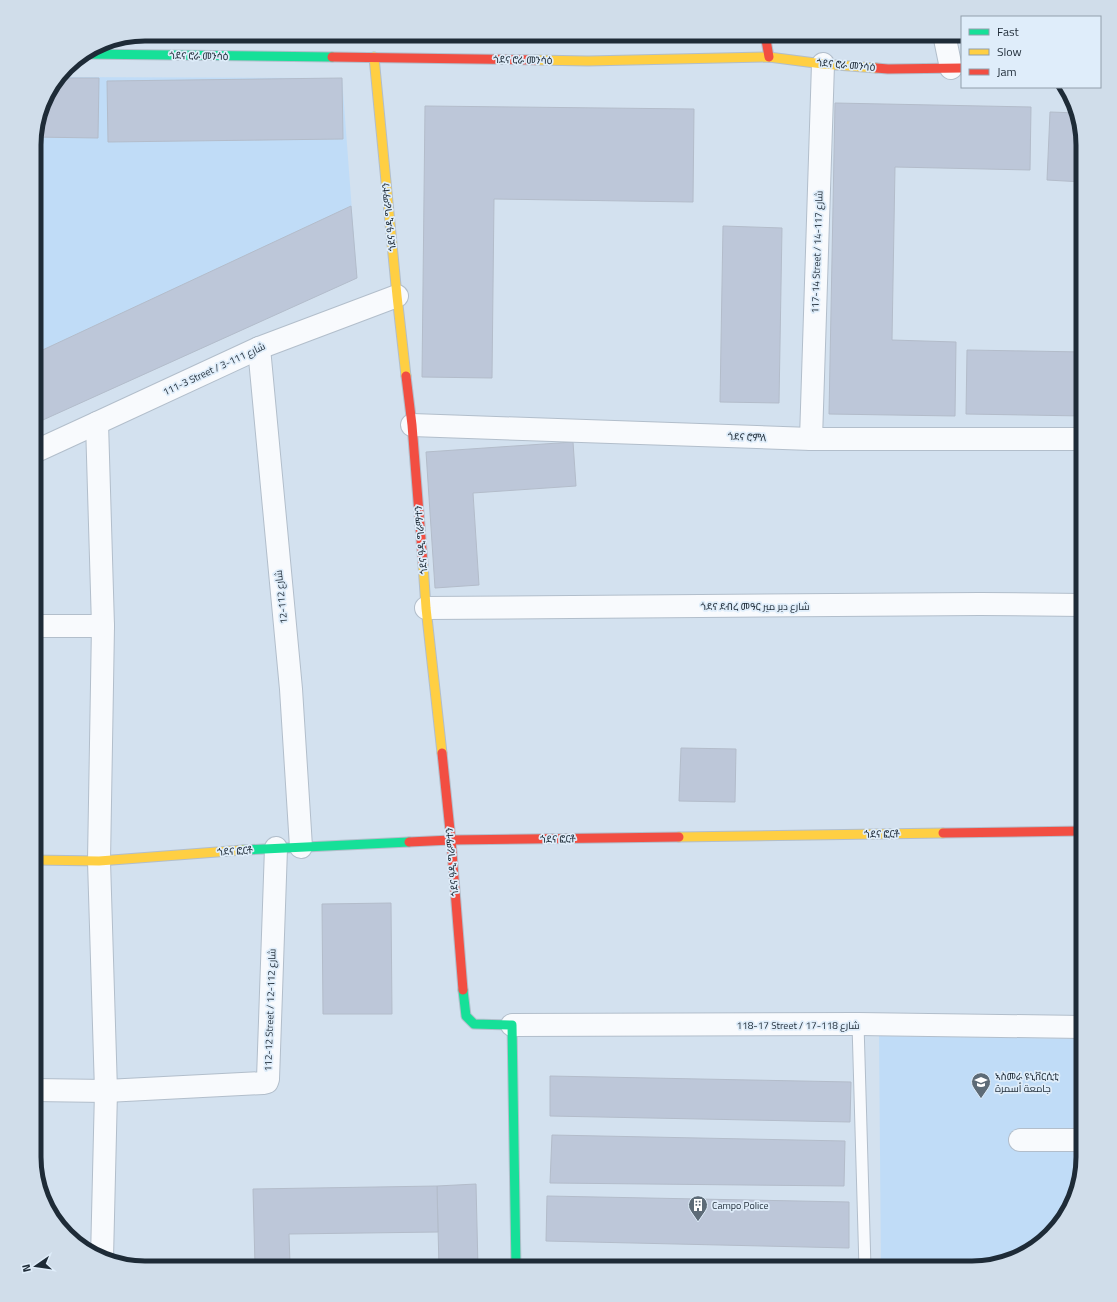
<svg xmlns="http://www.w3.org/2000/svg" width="1117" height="1302" viewBox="0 0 1117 1302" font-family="'Titillium Web',Cairo,'Noto Sans Ethiopic',sans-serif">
<rect width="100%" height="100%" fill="#d3e1ef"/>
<g fill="#c0dcf7">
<path d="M 60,77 L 342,78 L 357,278 L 34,424 L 34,137 L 45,96 Z"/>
<path d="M 879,1036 L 1083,1039 L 1083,1158 L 1071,1207 L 1040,1245 L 1008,1262 L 973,1268 L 881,1268 Z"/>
</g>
<g fill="#bdc7d9" stroke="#b3bcca">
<path d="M 59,78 L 99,78 L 98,138 L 34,137 L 45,96 Z"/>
<path d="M 342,78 L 343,139 L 108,142 L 107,81 Z"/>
<path d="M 835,103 L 1031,107 L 1030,170 L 895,167 L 892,340 L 956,342 L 955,416 L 829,414 Z"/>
<path d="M 425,106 L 694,109 L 693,202 L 494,199 L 492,378 L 422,377 Z"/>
<path d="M 1050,112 L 1078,113 L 1083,144 L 1083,182 L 1047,180 Z"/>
<path d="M 351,206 L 357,278 L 34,424 L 34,354 Z"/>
<path d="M 723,226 L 782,228 L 779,403 L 720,402 Z"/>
<path d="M 967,350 L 1083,352 L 1083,416 L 966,414 Z"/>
<path d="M 573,442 L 576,486 L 473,493 L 479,585 L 435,588 L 426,452 Z"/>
<path d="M 681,748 L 736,749 L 735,802 L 679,801 Z"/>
<path d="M 391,903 L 392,1014 L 323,1014 L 322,904 Z"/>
<path d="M 550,1076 L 851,1082 L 850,1122 L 550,1116 Z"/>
<path d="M 552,1135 L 845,1141 L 844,1186 L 550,1183 Z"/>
<path d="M 476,1184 L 478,1268 L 439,1268 L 437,1186 Z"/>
<path d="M 437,1186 L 438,1232 L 289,1234 L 290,1264 L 255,1265 L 253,1189 Z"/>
<path d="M 547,1196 L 849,1202 L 849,1248 L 546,1241 Z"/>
<path d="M 330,1263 L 330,1268 L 255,1268 L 255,1265 Z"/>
</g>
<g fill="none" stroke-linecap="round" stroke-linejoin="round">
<g stroke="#b2becb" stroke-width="13">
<path id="lane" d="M 858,1024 L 865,1268"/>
</g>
<g stroke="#b2becb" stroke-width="24">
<g id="street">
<path d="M 944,34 L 951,68"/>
<path d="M 259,348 L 291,689 L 301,847"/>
<path d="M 97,423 L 103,626 L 99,861 L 106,1091 L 102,1258"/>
<path d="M 412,425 L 811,439 L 1083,439"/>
<path d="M 811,439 L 823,64"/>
<path d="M 34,452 L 97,423 L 259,348 L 397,296"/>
<path d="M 426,608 L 980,604 L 1083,605"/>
<path d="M 34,626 L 103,626"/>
<path d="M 512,1025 L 858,1024 L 1083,1027"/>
<path d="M 34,1090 L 106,1091 L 263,1083 L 267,1082 L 268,1079 L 276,848"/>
<path d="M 1020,1140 L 1083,1140"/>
</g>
</g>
<g stroke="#b2becb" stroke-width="11">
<g id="fast">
<path d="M 83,54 L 332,57"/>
<path d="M 243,850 L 409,842"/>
<path d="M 463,990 L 466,1016 L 474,1024 L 512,1025 L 516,1268"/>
</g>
</g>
<g stroke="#b2becb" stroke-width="11">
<g id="slow">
<path d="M 374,57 L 397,296 L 406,376"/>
<path d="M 536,60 L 588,61 L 769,57 L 823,64 L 876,68"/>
<path d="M 423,564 L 426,608 L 442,753"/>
<path d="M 679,837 L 943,833"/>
<path d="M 34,860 L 99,861 L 243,850"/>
</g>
</g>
<g stroke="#b2becb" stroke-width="11">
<g id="jam">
<path d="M 765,34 L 769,57"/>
<path d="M 332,57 L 536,60"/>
<path d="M 876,68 L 888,69 L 962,68"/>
<path d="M 406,376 L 412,425 L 423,564"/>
<path d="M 442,753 L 451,840 L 463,990"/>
<path d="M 943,833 L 1083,831"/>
<path d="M 409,842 L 451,840 L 679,837"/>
</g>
</g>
<use href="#lane" stroke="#f8fafd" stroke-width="11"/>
<use href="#street" stroke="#f8fafd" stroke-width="22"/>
<use href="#fast" stroke="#16e098" stroke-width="9"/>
<use href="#slow" stroke="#ffcf43" stroke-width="9"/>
<use href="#jam" stroke="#f24e42" stroke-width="9"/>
</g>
<defs>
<g id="university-pin" transform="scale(1)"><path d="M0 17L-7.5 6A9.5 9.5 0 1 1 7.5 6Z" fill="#5d6b77" stroke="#dfedfa"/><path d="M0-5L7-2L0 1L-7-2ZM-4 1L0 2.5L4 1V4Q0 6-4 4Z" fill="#fff"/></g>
<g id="building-pin" transform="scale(1)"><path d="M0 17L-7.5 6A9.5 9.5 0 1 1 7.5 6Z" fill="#5d6b77" stroke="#dfedfa"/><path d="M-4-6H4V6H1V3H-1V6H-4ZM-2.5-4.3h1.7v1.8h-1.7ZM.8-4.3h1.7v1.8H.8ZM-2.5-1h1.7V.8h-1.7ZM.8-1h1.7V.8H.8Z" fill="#fff"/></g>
</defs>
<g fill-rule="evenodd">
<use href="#university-pin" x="981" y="1082"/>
<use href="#building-pin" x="698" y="1205"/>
</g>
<g text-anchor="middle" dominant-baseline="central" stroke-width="3.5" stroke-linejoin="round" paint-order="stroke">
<g font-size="10" fill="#1e2b37" stroke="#dfedfa">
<text transform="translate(199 56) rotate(1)">ጎደና ሮራ መንሳዕ</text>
<text transform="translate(523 60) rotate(1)">ጎደና ሮራ መንሳዕ</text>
<text transform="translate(846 65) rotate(5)">ጎደና ሮራ መንሳዕ</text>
<text transform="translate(389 217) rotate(-96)">ጎደና ዓዲ ግራማተን</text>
<text transform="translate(817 252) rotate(-88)">117-14 Street / شارع 117-14</text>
<text transform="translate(214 369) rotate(-25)">111-3 Street / شارع 111-3</text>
<text transform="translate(747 437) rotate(2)">ጎደና ሮምለ</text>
<text transform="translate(421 540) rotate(-95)">ጎደና ዓዲ ግራማተን</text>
<text transform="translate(281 597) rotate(-96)">شارع 112-12</text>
<text x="755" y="606">ጎደና ደብረ መዓር شارع دبر مير</text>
<text transform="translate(882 834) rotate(-1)">ጎደና ፎርቶ</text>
<text transform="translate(558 839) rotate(-1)">ጎደና ፎርቶ</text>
<text transform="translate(235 851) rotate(-4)">ጎደና ፎርቶ</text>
<text transform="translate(452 862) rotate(-95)">ጎደና ዓዲ ግራማተን</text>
<text transform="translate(270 1010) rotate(-88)">112-12 Street / شارع 112-12</text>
<text x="798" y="1025">118-17 Street / شارع 118-17</text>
</g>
<g font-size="10" fill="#1e2b37" stroke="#dfedfa" text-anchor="start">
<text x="995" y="1076">ኣስመራ ዩኒቨርሲቲ<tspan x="995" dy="12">جامعة أسمرة</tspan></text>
<text x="712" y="1205">Campo Police</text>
</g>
</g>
<path d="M0 0H1117V1302H0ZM145 41H972A104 104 0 0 1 1076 145V1157A104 104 0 0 1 972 1261H145A104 104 0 0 1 41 1157V145A104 104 0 0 1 145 41Z" fill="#d0ddea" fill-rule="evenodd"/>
<path fill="none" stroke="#1e2b37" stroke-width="5" d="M145 41H972A104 104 0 0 1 1076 145V1157A104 104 0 0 1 972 1261H145A104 104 0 0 1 41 1157V145A104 104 0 0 1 145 41Z"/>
<rect x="961" y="16" width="140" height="72" fill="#dfedfa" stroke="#929fac"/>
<rect x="969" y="29" width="20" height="6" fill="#16e098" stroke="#929fac"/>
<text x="997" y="36" font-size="12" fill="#1e2b37">Fast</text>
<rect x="969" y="49" width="20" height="6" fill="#ffcf43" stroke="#929fac"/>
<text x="997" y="56" font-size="12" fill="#1e2b37">Slow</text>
<rect x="969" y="69" width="20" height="6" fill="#f24e42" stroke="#929fac"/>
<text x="997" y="76" font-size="12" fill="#1e2b37">Jam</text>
<g transform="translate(36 1266) rotate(257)" stroke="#dfedfa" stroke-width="3" paint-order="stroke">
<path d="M0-3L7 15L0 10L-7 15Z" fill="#1e2b37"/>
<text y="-6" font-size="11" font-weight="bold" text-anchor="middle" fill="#1e2b37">N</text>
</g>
</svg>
